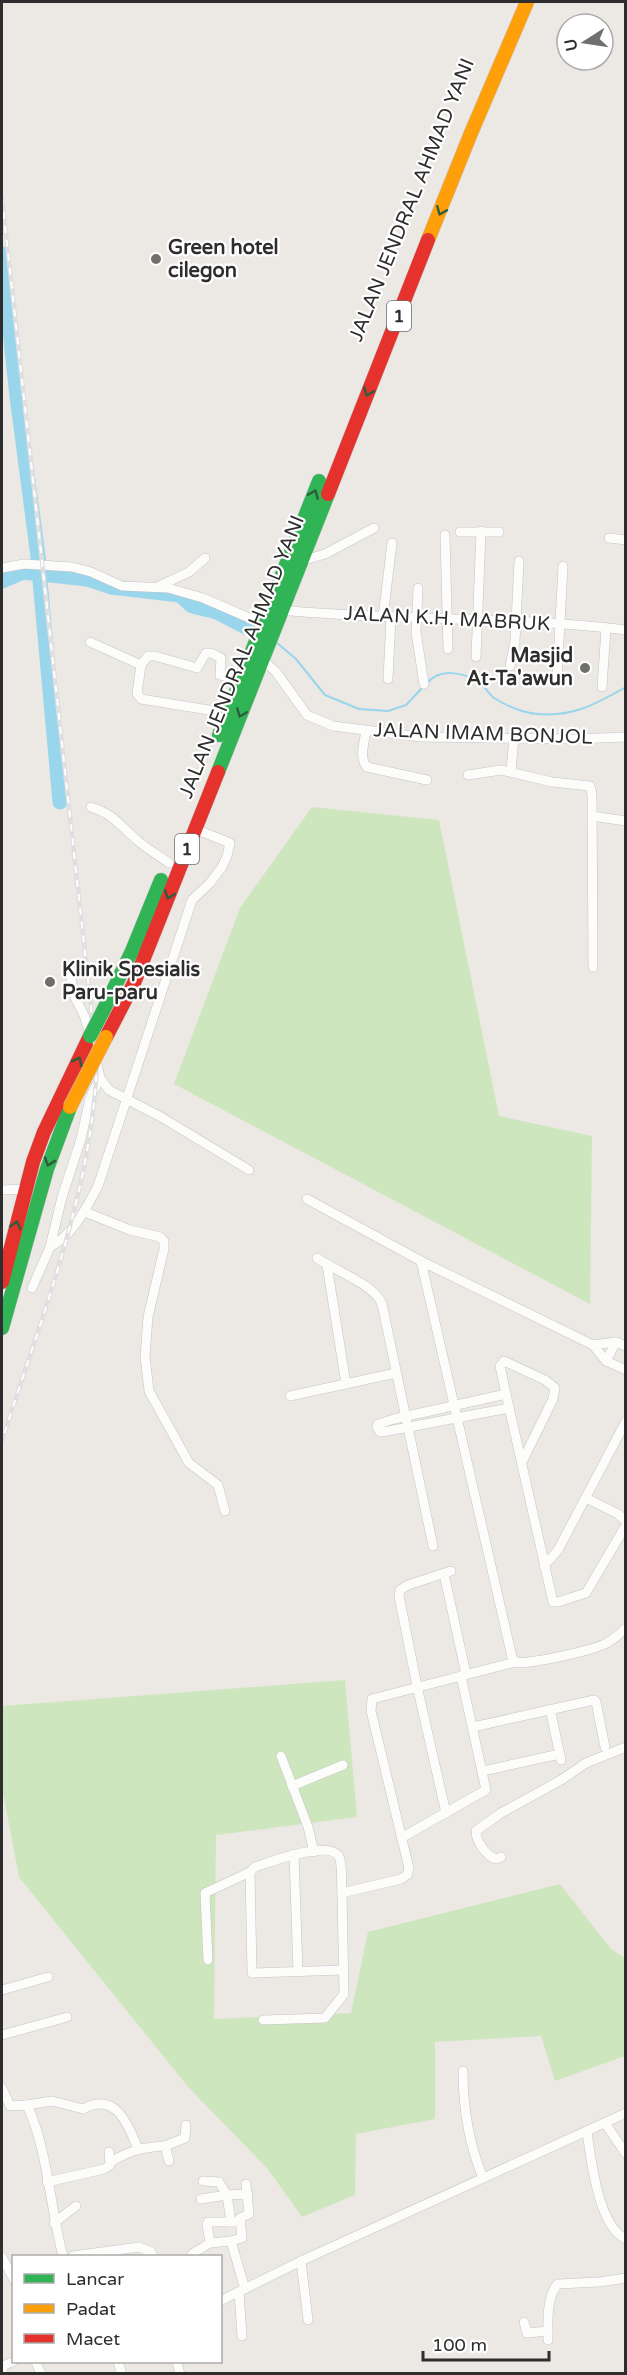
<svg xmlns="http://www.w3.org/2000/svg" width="627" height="2375" viewBox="0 0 627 2375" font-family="'Varela Round',sans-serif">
<rect width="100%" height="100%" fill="#ece8e4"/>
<g fill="#cee6be">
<path d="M 312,807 L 439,820 L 499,1116 L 592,1136 L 590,1304 L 174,1084 L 240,908 Z"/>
<path d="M 345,1680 L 357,1817 L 216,1835 L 214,2019 L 351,2013 L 368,1932 L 560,1884 L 611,1949 L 625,1958 L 625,2056 L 555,2081 L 541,2036 L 435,2042 L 435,2119 L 356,2134 L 355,2195 L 302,2217 L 267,2168 L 189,2088 L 19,1877 L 2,1788 L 2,1706 Z"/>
</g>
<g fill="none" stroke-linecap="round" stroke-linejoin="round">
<g stroke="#99d6ec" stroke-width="2">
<path d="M 277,643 L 296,659 L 325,695 L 359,709 L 388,711 L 406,705 L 423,687"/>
<path d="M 427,683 C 440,668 463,672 478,682 C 485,685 488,694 494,698 C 507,706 523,713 538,714 C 573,717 596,704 626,687"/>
</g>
<g stroke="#99d6ec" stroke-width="15">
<path d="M 2,254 L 17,397 L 39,564"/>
<path d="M 39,569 L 60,802"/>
<path d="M 2,581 L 23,572 L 87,579 L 111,587 L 180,595 L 192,606 L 217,612 L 267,638"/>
</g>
<g stroke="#c5c4c5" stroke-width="10">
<g id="street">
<path d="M 460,532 L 499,532"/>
<path d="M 445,535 L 448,649"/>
<path d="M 609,538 L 626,540"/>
<path d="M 301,561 L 325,554 L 374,528"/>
<path d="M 2,568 L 24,564 L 72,567 L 91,572 L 122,586 L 168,588 L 203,598 L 263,624"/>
<path d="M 159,586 L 189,572 L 205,558"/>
<path d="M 418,588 L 416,632 L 424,684"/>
<path d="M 280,610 C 395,621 511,616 626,630"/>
<path d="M 383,617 L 392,543"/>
<path d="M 90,642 L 141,665 L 137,693 L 141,699 L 227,713"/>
<path d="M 476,657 L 481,531"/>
<path d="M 262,659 L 276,672 L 307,715 L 333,726 L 421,737 L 576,739 L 626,737"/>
<path d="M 141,665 L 148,656 L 155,656 L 197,668 L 206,653 L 211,653 L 221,658 L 220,675 L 240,681"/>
<path d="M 510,666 L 515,642 L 519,561"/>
<path d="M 388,679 L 391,617"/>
<path d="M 557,679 L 563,566"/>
<path d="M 602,687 L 606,629"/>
<path d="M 366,731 C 364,743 359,758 367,767 L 427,780"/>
<path d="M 511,771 L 514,737"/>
<path d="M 468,775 L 501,770 L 552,782 L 590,786 L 592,794 L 593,967"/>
<path d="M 91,807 C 115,815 119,825 137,840 C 147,849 158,855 169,863"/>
<path d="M 592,816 L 626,821"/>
<path d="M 69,966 L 74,996 L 84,1015 L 90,1034"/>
<path d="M 96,1059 L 100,1078 L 109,1090 L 161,1117 L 249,1170"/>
<path d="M 2,1190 L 26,1189"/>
<path d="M 307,1199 L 421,1261"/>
<path d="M 85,1212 L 130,1230 L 160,1237 L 164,1241 L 164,1249 L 148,1317 L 145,1356 L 149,1391 L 189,1463 L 218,1485 L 225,1511"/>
<path d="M 50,1247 C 74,1234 85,1210 98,1186 L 192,900 L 210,883 L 222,867 L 227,856 L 230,843 L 195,829"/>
<path d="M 317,1258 C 335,1271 374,1284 382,1304 L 433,1546"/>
<path d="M 327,1265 L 346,1384"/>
<path d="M 32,1288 L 50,1247 L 62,1197 L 81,1139 L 90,1098 L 100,1078"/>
<path d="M 593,1345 L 616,1342 L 626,1346"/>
<path d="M 606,1361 L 616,1342"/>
<path d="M 626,1370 L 606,1361 L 593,1345 L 421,1261 L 512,1657 L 515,1662 C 530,1665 593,1650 607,1643 C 614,1639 620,1634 626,1628"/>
<path d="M 506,1394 L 394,1419 L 378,1424 L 377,1427 L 380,1432 L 388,1431 L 509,1408"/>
<path d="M 290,1396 L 396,1373"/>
<path d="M 522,1462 L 553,1399 L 555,1388 L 545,1380 L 504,1361 L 500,1366 L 506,1394 L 553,1602 L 558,1602 L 586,1593 L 626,1525"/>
<path d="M 586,1498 L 618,1514 L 626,1521"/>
<path d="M 544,1566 L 558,1550 L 626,1421"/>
<path d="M 444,1574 L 466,1674"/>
<path d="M 550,1709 L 561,1760"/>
<path d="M 473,1727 L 594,1700 L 596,1702 L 605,1747"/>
<path d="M 281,1756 L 308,1827 L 314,1852"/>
<path d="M 483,1771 L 560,1754"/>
<path d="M 292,1786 L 343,1765"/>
<path d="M 446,1813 L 417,1686 L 399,1596 L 400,1590 L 408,1585 L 451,1571"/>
<path d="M 401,1838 L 486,1790 L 461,1676"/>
<path d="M 294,1854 L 298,1972"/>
<path d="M 501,1857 L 496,1859 C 486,1856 476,1841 476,1831 L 501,1813 L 561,1780 L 586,1763 L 626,1747"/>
<path d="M 342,1893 C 341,1886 343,1861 338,1855 C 325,1841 270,1862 255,1867 L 250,1872 L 252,1973 L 343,1970"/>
<path d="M 208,1960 L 205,1893 L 250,1872"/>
<path d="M 2,1990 L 48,1977"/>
<path d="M 263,2020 L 325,2018 L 344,1994 L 342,1893 L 401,1879 L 407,1875 L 409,1868 L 371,1711 L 372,1699 L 515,1662"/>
<path d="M 2,2035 L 67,2017"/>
<path d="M 463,2071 C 463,2109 469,2144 483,2178"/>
<path d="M 2,2088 L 10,2106 L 27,2105 C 48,2150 50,2208 63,2256"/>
<path d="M 27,2105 L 52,2101 L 83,2109 C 115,2091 128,2123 138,2149"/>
<path d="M 605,2123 L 626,2154"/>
<path d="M 587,2132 C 591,2159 598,2226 626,2239"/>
<path d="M 165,2146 L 185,2138 L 186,2125"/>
<path d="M 111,2162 C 128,2151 144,2147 165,2146 L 169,2161"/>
<path d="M 203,2181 L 219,2182 L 227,2195 L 248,2194"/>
<path d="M 47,2182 L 104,2169 L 110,2165 L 109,2152"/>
<path d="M 201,2199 L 227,2195 L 231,2222"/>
<path d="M 54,2223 L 76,2206"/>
<path d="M 210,2243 L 207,2225 L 208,2222 L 235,2222"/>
<path d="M 192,2254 L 210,2243 L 231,2241"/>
<path d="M 73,2256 L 139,2247 L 151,2252 L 153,2256"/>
<path d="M 2,2257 L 14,2280"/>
<path d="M 301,2261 L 308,2320"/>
<path d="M 245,2289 L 231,2241 L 242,2238 L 240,2218 L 249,2214 L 246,2184"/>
<path d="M 239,2292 L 242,2336"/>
<path d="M 220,2301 L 301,2261 L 626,2113"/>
<path d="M 524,2322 L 527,2333 L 548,2331"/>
<path d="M 548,2340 C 548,2324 546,2296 558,2284 L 599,2282 L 626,2278"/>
<path d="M 36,2362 L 41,2374"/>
<path d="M 118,2362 L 122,2374"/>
<path d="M 177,2362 L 180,2374"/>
<path d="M 2,2373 L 3,2366 L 14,2361"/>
</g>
</g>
<g stroke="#c6c5c4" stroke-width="15">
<g id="fast">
<path d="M 219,735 L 319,481"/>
<path d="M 218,772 L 328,494"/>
<path d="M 103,1011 L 132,951 L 161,880"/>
<path d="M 2,1328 L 47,1169 L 70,1107"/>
</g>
</g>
<g stroke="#c6c5c4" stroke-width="15">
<path id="slow" d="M 428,240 L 471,133 L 527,2"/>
</g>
<g stroke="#c6c5c4" stroke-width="15">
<g id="jam">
<path d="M 328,494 L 428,240"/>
<path d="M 106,1037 L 134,983 L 218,772"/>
<path d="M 2,1282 L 33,1162 L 44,1132 L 90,1036"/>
</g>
</g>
<use href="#street" stroke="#fcfcfb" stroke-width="9"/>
<use href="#fast" stroke="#30b455" stroke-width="14"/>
<use href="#slow" stroke="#ff9f0a" stroke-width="14"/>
<use href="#jam" stroke="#e5322d" stroke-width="14"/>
<g stroke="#dfdfe1" stroke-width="4.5">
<path id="rail" d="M 2,198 L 97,1062 C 92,1193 41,1317 2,1441"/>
</g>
<use href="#rail" stroke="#fff" stroke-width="2" stroke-dasharray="7" stroke-linecap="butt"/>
<g stroke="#c6c5c4" stroke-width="15" stroke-linecap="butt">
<path id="fast-bridge" d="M 90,1036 L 103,1011"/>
</g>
<g stroke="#c6c5c4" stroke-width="15" stroke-linecap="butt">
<path id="slow-bridge" d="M 70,1107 L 106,1037"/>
</g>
<use href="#fast-bridge" stroke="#30b455" stroke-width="14"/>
<use href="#slow-bridge" stroke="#ff9f0a" stroke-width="14"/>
</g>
<defs><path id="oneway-chevron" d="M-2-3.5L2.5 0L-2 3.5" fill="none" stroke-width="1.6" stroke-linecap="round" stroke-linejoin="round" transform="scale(1.5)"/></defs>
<g stroke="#2f5d3c">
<use href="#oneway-chevron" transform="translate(441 211) rotate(112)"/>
<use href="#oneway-chevron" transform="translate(368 392) rotate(112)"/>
<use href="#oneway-chevron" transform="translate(314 494) rotate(-68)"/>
<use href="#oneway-chevron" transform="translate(241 713) rotate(112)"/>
<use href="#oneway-chevron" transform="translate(169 895) rotate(111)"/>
<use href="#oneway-chevron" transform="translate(78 1061) rotate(-63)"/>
<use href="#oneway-chevron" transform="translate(49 1162) rotate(109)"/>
<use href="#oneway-chevron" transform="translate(16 1225) rotate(-75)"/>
</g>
<g fill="#706f6e" stroke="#fff" stroke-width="2">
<circle cx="156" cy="259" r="6"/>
<circle cx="585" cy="668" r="6"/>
<circle cx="50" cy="982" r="6"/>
</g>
<g text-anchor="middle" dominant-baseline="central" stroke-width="4.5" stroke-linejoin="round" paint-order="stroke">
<g fill="#fff" stroke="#6d6d6d" stroke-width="1.5">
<rect x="387" y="301" width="24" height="30" rx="4.5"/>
<rect x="175" y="834" width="24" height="30" rx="4.5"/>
</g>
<g font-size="18" font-weight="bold" fill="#2e2e2e">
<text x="399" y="316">1</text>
<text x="187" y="849">1</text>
</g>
<g font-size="20" fill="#2e2e2e" stroke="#fff">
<text transform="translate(412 200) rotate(-68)">JALAN JENDRAL AHMAD YANI</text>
<text transform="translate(447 619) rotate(3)">JALAN K.H. MABRUK</text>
<text transform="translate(242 657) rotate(-68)">JALAN JENDRAL AHMAD YANI</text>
<text transform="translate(483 734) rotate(2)">JALAN IMAM BONJOL</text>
</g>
<g font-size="20" font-weight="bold" fill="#2e2e2e" stroke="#fff" text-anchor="start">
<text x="168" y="248">Green hotel<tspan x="168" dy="23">cilegon</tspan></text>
<text x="573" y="656" text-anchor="end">Masjid<tspan x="573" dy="23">At-Ta'awun</tspan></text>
<text x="62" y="970">Klinik Spesialis<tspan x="62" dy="23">Paru-paru</tspan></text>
</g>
</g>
<rect width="627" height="2375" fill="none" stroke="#2e2e2e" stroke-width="6"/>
<rect x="12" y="2255" width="210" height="108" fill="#ffffff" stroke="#ababab" stroke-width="1.5"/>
<rect x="24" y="2274" width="30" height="9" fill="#30b455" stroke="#ababab" stroke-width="1.5"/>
<text x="66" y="2285" font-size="18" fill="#2e2e2e">Lancar</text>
<rect x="24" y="2304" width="30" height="9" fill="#ff9f0a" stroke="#ababab" stroke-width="1.5"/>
<text x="66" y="2315" font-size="18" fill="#2e2e2e">Padat</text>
<rect x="24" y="2334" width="30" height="9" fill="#e5322d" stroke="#ababab" stroke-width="1.5"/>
<text x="66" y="2345" font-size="18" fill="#2e2e2e">Macet</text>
<g transform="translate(585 42) rotate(258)"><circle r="28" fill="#ffffff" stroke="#ababab" stroke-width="1.5"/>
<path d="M0-4.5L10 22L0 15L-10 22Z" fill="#706f6e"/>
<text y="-9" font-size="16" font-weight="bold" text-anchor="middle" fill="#2e2e2e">U</text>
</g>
<path d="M423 2351v9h126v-9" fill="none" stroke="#2e2e2e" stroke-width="3"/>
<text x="432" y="2351" font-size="18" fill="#2e2e2e" stroke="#ffffff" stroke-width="4.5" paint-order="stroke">100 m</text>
</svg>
